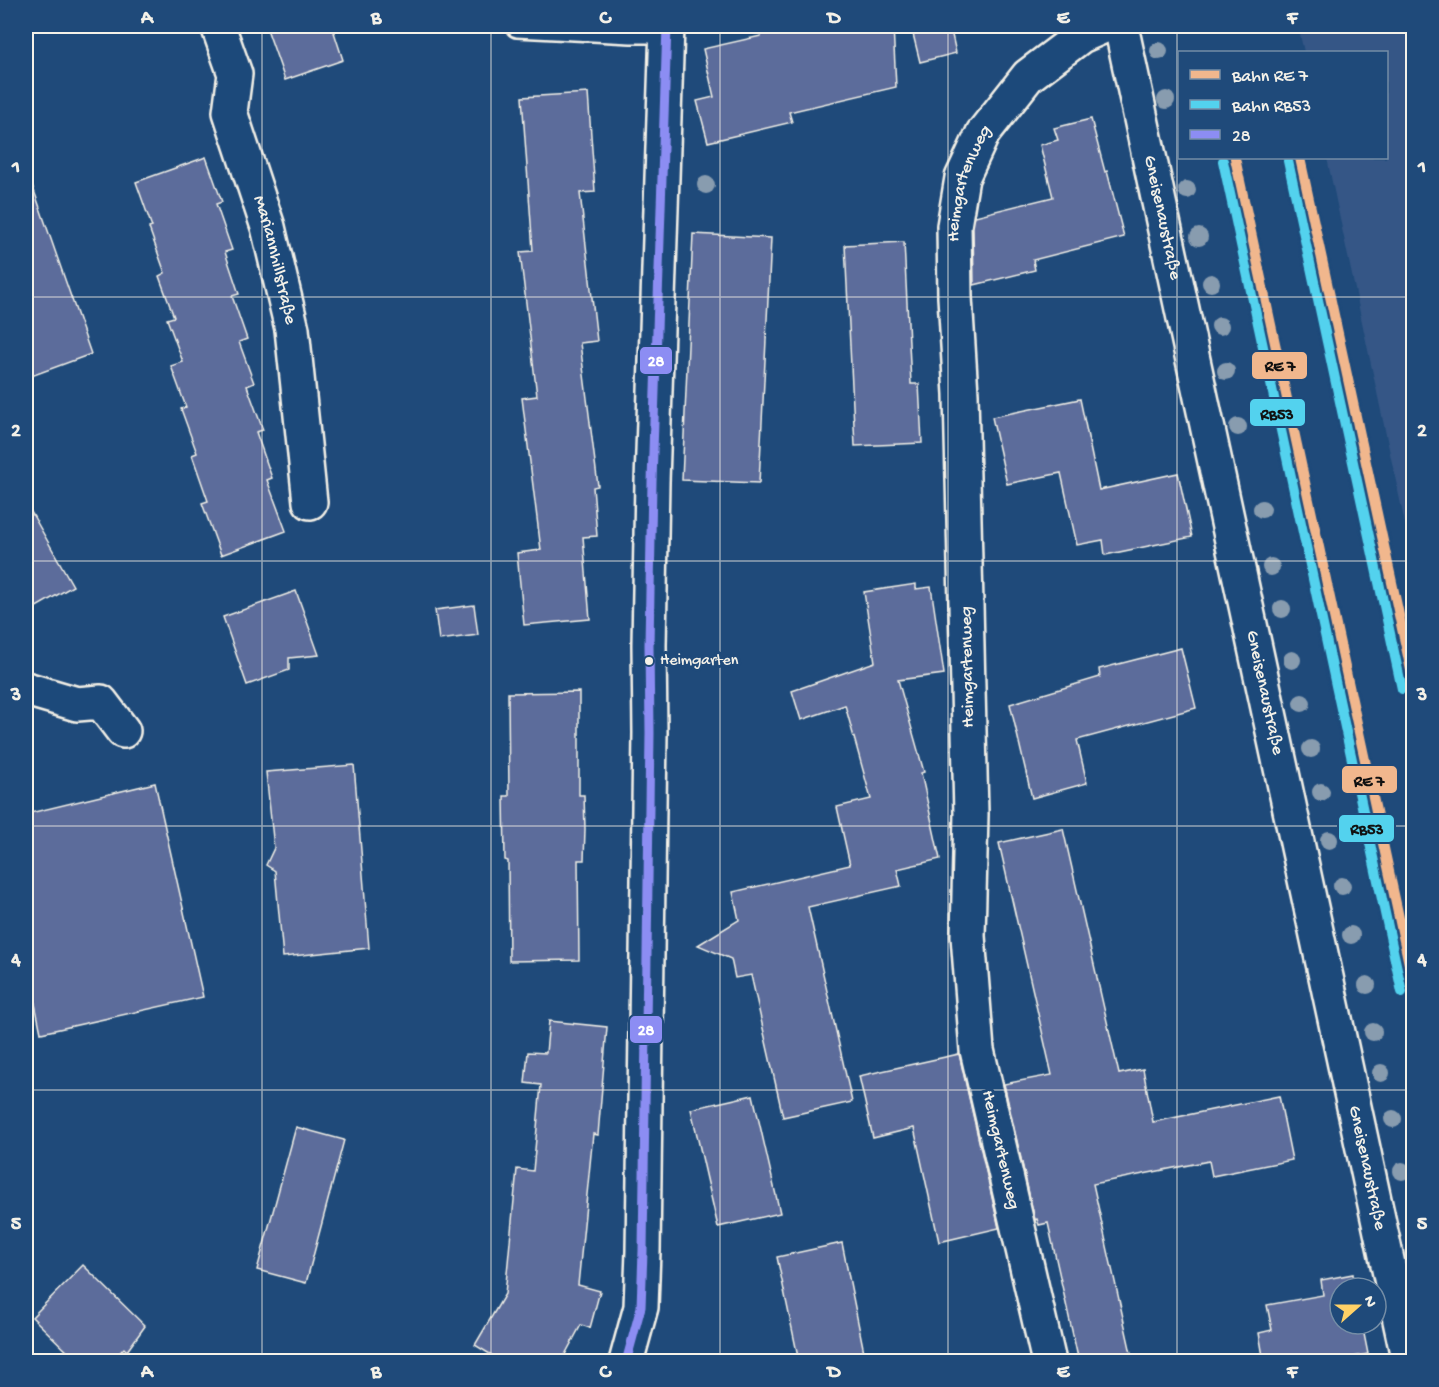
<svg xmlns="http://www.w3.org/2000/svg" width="1439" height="1387" viewBox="0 0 1439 1387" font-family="'Gochi Hand',sans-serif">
<rect width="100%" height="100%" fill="#1f4a7a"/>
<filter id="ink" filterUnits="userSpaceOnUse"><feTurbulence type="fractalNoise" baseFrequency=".0167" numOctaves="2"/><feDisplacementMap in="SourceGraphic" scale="12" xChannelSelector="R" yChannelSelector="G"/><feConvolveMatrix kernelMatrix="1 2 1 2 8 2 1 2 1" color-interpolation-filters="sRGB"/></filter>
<g filter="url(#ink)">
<path fill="#355786" d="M 1298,26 L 1413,26 L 1413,561 L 1327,158 L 1386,158 L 1386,52 L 1304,52 Z"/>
<g fill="#5b6c9b" stroke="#f4f1e8" stroke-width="1.5">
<path d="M 266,26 L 332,26 L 343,60 L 285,80 Z"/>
<path d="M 758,26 L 893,26 L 896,87 L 789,112 L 792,122 L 708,142 L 697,101 L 714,97 L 703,49 L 761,36 Z"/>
<path d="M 911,26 L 950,26 L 956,53 L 920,62 Z"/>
<path d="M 588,93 L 595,192 L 580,193 L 597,341 L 580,343 L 598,486 L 593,487 L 597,536 L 583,537 L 590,619 L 524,625 L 517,553 L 541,550 L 522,398 L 537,396 L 520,252 L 533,251 L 522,97 Z"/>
<path d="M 1091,119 L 1105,172 L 1107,171 L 1124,237 L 1033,260 L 1035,270 L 974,285 L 973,227 L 975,216 L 1053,197 L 1040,145 L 1058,140 L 1054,128 Z"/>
<path d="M 206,157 L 222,202 L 216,204 L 232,250 L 225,252 L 239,294 L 232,296 L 247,339 L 239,342 L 254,383 L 247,386 L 263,430 L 256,432 L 272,478 L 267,480 L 286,531 L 221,555 L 202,503 L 208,501 L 192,455 L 197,453 L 181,409 L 186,407 L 171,366 L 183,362 L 167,319 L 174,317 L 159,276 L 165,273 L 149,228 L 152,227 L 136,182 Z"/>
<path d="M 31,182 L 91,354 L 26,378 L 26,183 Z"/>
<path d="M 693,234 L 771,238 L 759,483 L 682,480 Z"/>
<path d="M 904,242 L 911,384 L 919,384 L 922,443 L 855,446 L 845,245 Z"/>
<path d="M 1080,399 L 1099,490 L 1178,473 L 1192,537 L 1105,555 L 1103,540 L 1077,545 L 1061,473 L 1007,484 L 992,417 Z"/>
<path d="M 26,503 L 73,586 L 26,613 Z"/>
<path d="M 916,584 L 916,589 L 931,587 L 944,674 L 898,680 L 924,772 L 921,773 L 940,859 L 897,869 L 901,886 L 808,907 L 852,1102 L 783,1117 L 751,975 L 735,978 L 731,959 L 698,945 L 739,920 L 733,892 L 850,865 L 837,807 L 871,799 L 845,705 L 801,720 L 792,691 L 875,662 L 864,592 Z"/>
<path d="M 296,591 L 319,655 L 289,658 L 289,670 L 247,685 L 223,617 Z"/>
<path d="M 474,605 L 478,635 L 439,640 L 435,610 Z"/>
<path d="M 1181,648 L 1196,708 L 1077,740 L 1087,783 L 1032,798 L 1010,704 L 1100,677 L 1099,669 Z"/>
<path d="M 579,692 L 579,795 L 584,795 L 585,829 L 584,860 L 578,860 L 579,960 L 509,961 L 508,861 L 505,860 L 504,796 L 509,796 L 508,693 Z"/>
<path d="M 354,765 L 369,948 L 283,957 L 275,871 L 266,865 L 274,848 L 266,772 Z"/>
<path d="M 155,783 L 203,997 L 41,1033 L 26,960 L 26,814 Z"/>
<path d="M 1063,829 L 1119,1074 L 1143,1069 L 1153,1122 L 1279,1096 L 1292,1160 L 1212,1176 L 1209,1161 L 1093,1184 L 1133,1362 L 1079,1362 L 1048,1223 L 1039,1225 L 1037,1219 L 1035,1220 L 1004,1084 L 1052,1075 L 999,843 Z"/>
<path d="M 549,1021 L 607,1027 L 598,1135 L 593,1134 L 578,1285 L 600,1291 L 590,1328 L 581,1325 L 561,1362 L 503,1362 L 475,1345 L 505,1294 L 517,1169 L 533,1171 L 541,1085 L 525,1083 L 528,1052 L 546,1053 Z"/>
<path d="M 959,1054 L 999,1228 L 939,1242 L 914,1128 L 873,1138 L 859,1076 Z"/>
<path d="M 753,1095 L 780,1213 L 718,1227 L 691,1109 Z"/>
<path d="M 296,1127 L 344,1140 L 306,1283 L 257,1270 Z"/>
<path d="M 842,1243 L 866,1362 L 799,1362 L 777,1257 Z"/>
<path d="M 83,1265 L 145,1326 L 127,1351 L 124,1348 L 111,1362 L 78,1362 L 32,1317 Z"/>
<path d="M 1353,1274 L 1355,1288 L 1340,1288 L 1340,1324 L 1362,1324 L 1368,1354 L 1328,1362 L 1264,1362 L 1259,1333 L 1272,1330 L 1267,1305 L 1323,1295 L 1321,1280 Z"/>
</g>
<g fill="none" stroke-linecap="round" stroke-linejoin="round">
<g stroke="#f4f1e8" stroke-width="26">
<path id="service" d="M 517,26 L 631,32 L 667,32"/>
</g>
<g stroke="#f4f1e8" stroke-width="38">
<g id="minor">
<path id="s1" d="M 218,26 L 235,74 L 230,112 L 268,227 L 292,329 L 310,502"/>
<path d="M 26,689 L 77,704 L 101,702 L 123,731"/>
<path d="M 626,1362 L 641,1307 L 643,1251 L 650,733 L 649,645 L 652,482 L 667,26"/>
<path id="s2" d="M 1049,1362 L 977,1050 L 968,936 L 971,814 L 961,394 L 955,297 L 954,226 L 962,178 L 983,133 L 1028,76 L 1081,36 L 1104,26"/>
</g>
</g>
<g stroke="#f4f1e8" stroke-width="38">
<g id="tertiary">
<path id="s3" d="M 1121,26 L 1409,1362"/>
</g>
</g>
<use href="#service" stroke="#1f4a7a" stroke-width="21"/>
<use href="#minor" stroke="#1f4a7a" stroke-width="33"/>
<use href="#tertiary" stroke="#1f4a7a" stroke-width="33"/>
<g stroke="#1f4a7a" stroke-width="14">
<path id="bus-1" d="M 626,1362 L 641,1307 L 643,1251 L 650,733 L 649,645 L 652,482 L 667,26"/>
</g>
<use href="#bus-1" stroke="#8c8df3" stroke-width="9"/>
<g stroke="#1f4a7a" stroke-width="15">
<g id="rail-1">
<path d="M 1235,158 L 1414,987"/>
<path d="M 1300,158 L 1414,684"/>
</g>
</g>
<g stroke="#1f4a7a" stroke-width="15">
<g id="rail-2">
<path d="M 1223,161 L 1402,992"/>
<path d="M 1288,161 L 1402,689"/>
</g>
</g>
<use href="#rail-1" stroke="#f1b78d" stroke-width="10"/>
<use href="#rail-2" stroke="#53d2ee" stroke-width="10"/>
</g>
<g fill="#889caf">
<circle cx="1159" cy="51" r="9"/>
<circle cx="1166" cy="100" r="9"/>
<circle cx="706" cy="185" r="9"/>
<circle cx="1187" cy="190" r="9"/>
<circle cx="1199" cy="237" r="9"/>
<circle cx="1211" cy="283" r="9"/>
<circle cx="1220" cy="326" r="9"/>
<circle cx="1226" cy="371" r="9"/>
<circle cx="1238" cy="427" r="9"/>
<circle cx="1262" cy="509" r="9"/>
<circle cx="1271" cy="567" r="9"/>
<circle cx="1282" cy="609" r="9"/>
<circle cx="1292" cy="660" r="9"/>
<circle cx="1302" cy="703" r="9"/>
<circle cx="1311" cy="749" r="9"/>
<circle cx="1321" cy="792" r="9"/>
<circle cx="1329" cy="840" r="9"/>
<circle cx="1342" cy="886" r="9"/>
<circle cx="1351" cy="935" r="9"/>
<circle cx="1367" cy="985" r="9"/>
<circle cx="1373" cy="1032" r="9"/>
<circle cx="1381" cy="1073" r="9"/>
<circle cx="1393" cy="1119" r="9"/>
<circle cx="1402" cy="1171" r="9"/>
</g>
</g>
<path fill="none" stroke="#f4f1e8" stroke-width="1.5" stroke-opacity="0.55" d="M 262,26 L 262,1362M 491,26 L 491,1362M 720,26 L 720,1362M 948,26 L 948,1362M 1177,26 L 1177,1362M 26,297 L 1414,297M 26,561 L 1414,561M 26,826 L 1414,826M 26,1090 L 1414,1090"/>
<circle fill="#f4f1e8" stroke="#1f4a7a" stroke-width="2" cx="649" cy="661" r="5"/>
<g text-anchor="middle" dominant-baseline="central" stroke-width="6" stroke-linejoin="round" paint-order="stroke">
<g font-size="16" fill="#f4f1e8" stroke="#1f4a7a" text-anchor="start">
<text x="660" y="661">Heimgarten</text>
</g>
<g font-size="18" fill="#f4f1e8" stroke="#1f4a7a">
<text stroke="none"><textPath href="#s2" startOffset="1190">Heimgartenweg</textPath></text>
<text stroke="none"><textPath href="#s3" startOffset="196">Gneisenaustraße</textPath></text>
<text stroke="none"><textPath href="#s1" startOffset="244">Mariannhillstraße</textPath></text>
<text transform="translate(968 667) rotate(-91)">Heimgartenweg</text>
<text stroke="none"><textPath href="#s3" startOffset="682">Gneisenaustraße</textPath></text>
<text transform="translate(1000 1150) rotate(77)">Heimgartenweg</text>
<text stroke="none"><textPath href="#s3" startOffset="1168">Gneisenaustraße</textPath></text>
</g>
</g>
<g stroke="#1f4a7a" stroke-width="2">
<rect x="639" y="346" width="34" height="29" rx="6" fill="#8c8df3"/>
<rect x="1251" y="351" width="57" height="29" rx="6" fill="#f1b78d"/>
<rect x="1249" y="398" width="57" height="29" rx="6" fill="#53d2ee"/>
<rect x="1341" y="765" width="57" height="29" rx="6" fill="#f1b78d"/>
<rect x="1338" y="814" width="57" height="29" rx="6" fill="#53d2ee"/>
<rect x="629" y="1015" width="34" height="29" rx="6" fill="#8c8df3"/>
</g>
<g font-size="16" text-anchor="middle" font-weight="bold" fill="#fff">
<text x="656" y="366">28</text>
<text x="646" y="1035">28</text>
</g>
<g font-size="16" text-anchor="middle" font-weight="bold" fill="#111">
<text x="1280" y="371">RE 7</text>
<text x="1277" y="419">RB53</text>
<text x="1369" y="786">RE 7</text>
<text x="1367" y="834">RB53</text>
</g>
<rect width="1439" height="1387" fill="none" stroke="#1f4a7a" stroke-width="66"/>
<rect x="1178" y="51" width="210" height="108" fill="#1f4a7a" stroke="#748da6" stroke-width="1.5"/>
<rect x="1190" y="70" width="30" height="9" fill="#f1b78d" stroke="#748da6" stroke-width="1.5"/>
<text x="1232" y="81" font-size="18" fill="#f4f1e8">Bahn RE 7</text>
<rect x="1190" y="100" width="30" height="9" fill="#53d2ee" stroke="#748da6" stroke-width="1.5"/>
<text x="1232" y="111" font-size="18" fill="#f4f1e8">Bahn RB53</text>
<rect x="1190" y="130" width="30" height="9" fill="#8c8df3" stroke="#748da6" stroke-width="1.5"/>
<text x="1232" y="141" font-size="18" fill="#f4f1e8">28</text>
<g transform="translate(1358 1306) rotate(69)"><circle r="28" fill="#1f4a7a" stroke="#748da6" stroke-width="1.5"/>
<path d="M0-4.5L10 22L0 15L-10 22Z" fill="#ffd166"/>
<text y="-9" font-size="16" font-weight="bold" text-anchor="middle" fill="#f4f1e8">N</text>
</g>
<rect x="33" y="33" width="1373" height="1321" fill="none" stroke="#f4f1e8" stroke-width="2"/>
<g font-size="20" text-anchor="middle" font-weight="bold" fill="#f4f1e8">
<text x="147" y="23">A</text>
<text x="376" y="23">B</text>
<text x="605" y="23">C</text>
<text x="834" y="23">D</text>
<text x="1063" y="23">E</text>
<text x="1292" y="23">F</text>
<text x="16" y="172">1</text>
<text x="1422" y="172">1</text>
<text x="16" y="436">2</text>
<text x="1422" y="436">2</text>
<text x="16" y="700">3</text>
<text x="1422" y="700">3</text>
<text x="16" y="965">4</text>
<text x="1422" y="965">4</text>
<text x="16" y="1229">5</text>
<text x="1422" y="1229">5</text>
<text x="147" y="1377">A</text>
<text x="376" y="1377">B</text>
<text x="605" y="1377">C</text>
<text x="834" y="1377">D</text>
<text x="1063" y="1377">E</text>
<text x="1292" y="1377">F</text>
</g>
</svg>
